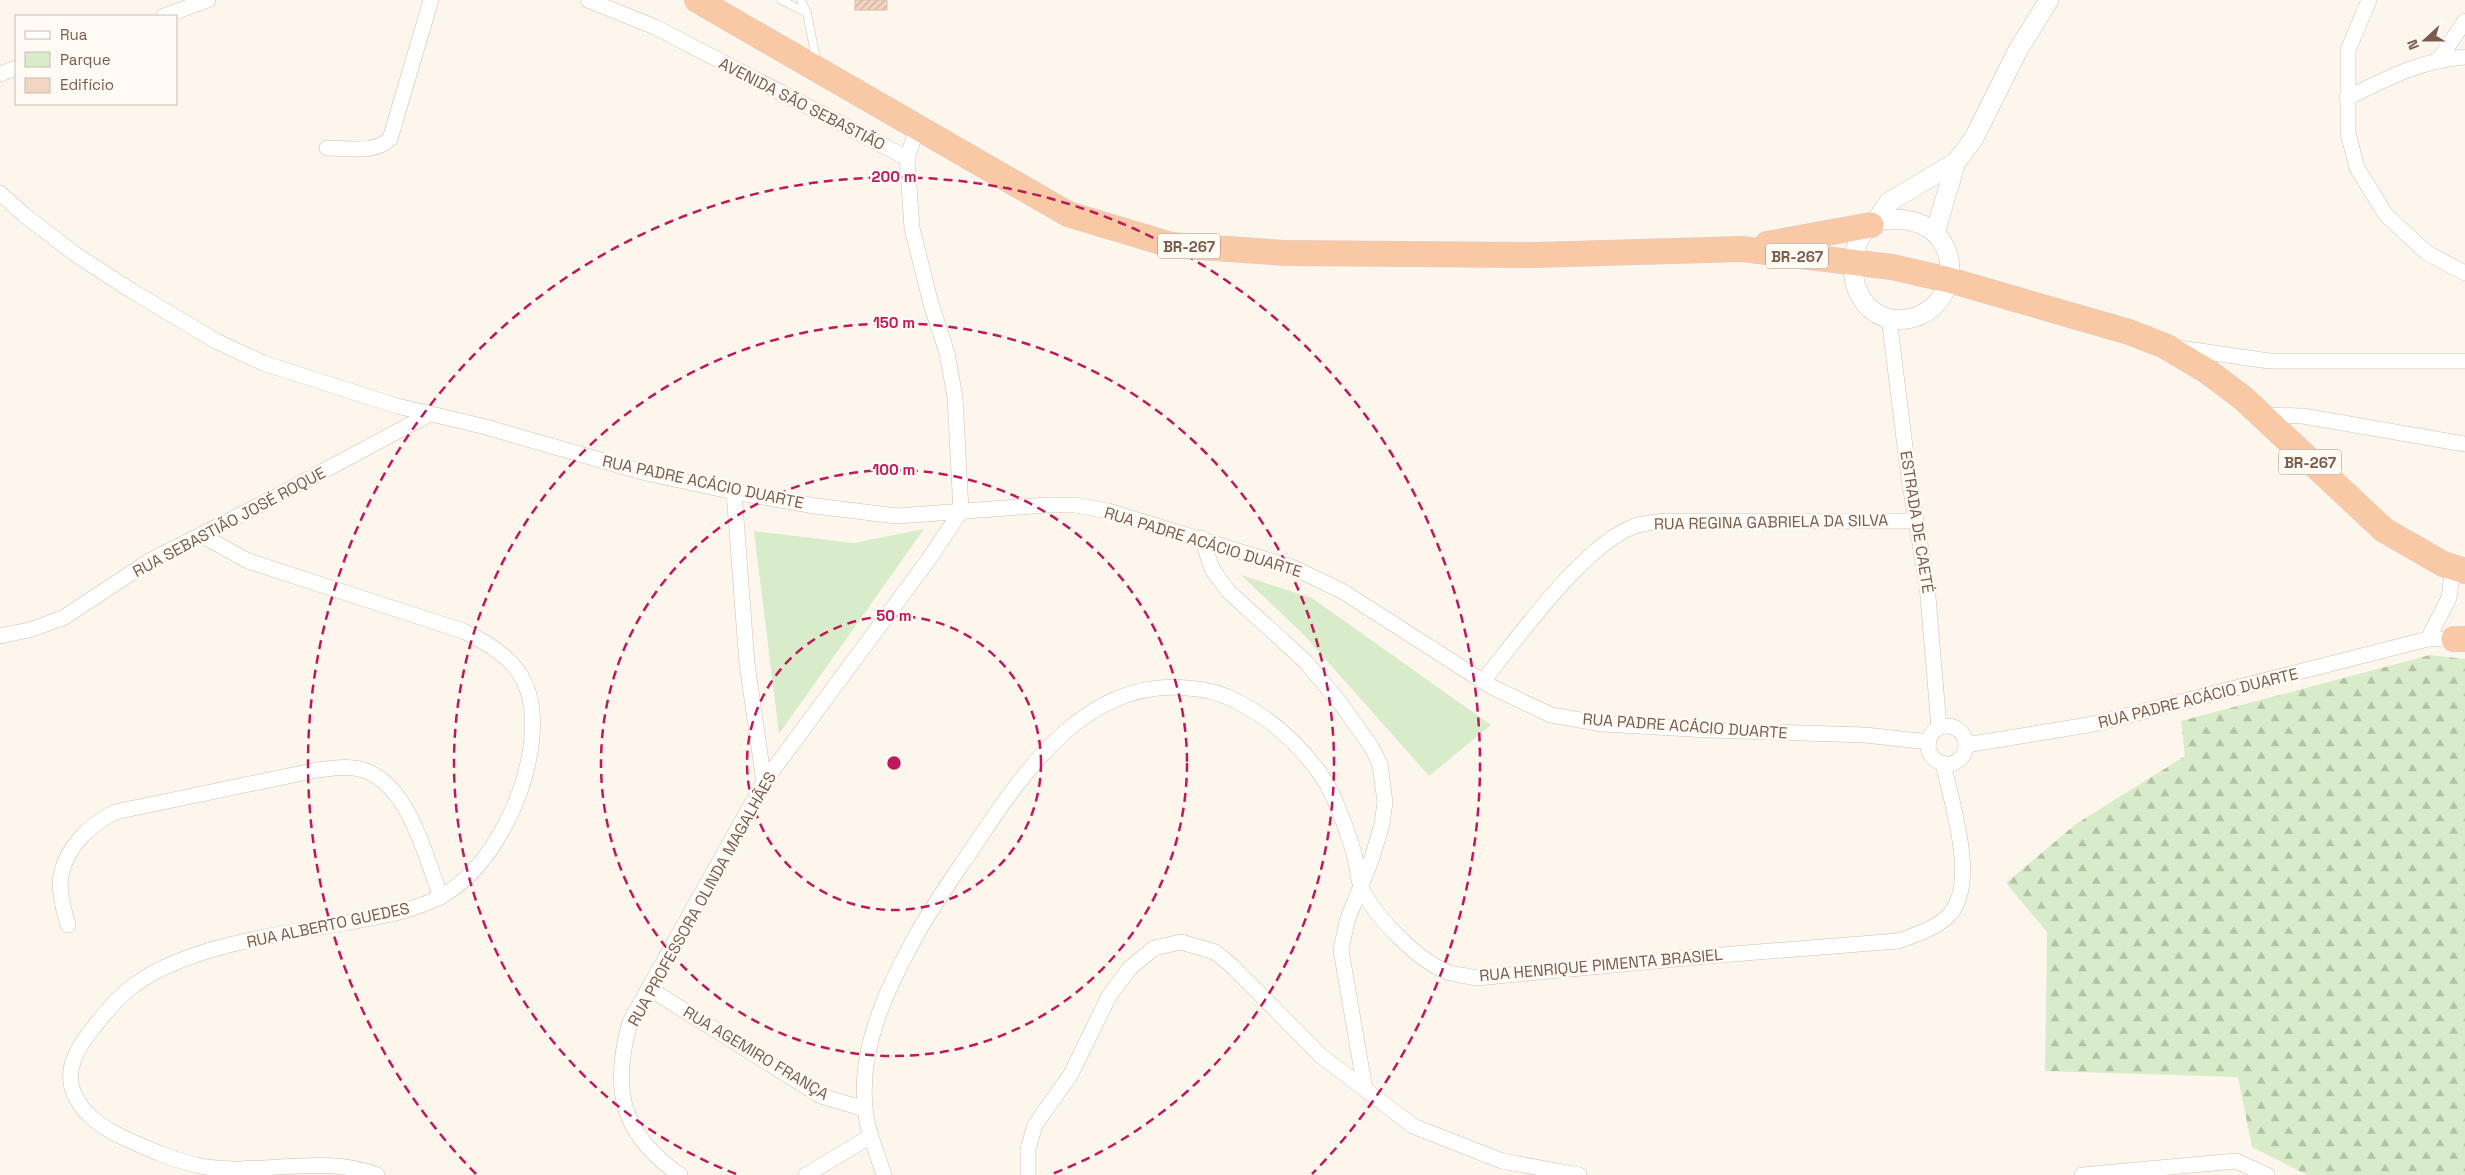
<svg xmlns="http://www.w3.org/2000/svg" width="2465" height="1175" viewBox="0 0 2465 1175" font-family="'Space Grotesk',sans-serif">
<defs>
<pattern id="forest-firs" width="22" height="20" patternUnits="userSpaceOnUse" patternTransform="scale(1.25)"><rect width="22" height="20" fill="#d8ecc9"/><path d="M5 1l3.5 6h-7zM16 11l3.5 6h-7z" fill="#b4c2a5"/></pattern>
<pattern id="building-hatch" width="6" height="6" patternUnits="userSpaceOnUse" patternTransform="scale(1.25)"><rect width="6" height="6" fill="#f3d5c3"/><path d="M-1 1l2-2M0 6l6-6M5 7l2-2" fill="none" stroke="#cab0a1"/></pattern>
</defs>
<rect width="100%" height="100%" fill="#fdf6ec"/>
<path fill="url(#forest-firs)" d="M 2430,655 L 2465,659 L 2465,1175 L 2307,1175 L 2252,1147 L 2238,1077 L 2045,1071 L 2047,932 L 2006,883 L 2076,824 L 2185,756 L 2181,721 Z"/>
<g fill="#d8ecc9">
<path d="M 924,529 L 779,734 L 754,531 L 854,543 Z"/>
<path d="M 1241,575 L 1312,598 L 1491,725 L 1429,776 L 1304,635 Z"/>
</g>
<rect fill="url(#building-hatch)" stroke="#e6bba3" x="855" y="0" width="32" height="10"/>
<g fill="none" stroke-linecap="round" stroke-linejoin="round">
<g stroke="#d1beb0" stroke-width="9">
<g id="service">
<path d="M 781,0 L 807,13 L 817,64"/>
<path d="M 801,0 L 807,13"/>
</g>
</g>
<g stroke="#d1beb0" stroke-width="16">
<g id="minor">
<path d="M 588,0 L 655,27 L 907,158 L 912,228 L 931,304 L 947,353 L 955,397 L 961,511 L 929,559 L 764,782 L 630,1022 C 611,1090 621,1134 680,1175"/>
<path d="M 2369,0 L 2348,50 L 2348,133 L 2357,168 L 2386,215 L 2427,253 L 2465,273"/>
<path d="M 164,16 L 208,0"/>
<path d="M 2439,59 L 2465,21"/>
<path d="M 0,74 L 16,68"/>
<path d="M 2347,98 C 2386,79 2421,60 2465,57"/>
<path d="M 327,148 C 349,148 373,154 390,139 L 431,0"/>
<path d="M 907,158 L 917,129"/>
<path d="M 0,193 L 23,214 L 75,254 L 132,291 L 216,341 L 263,363 L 397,406 L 482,426 L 642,472 L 734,492 L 815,506 L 897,516 L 1047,505 L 1075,505 L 1108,511 L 1294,568 L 1342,591 L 1492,687 L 1551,715 L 1603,724 L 1708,730 L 1865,735 L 1929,742"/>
<path d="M 1889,318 L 1909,479 L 1927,585 L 1939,727"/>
<path d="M 2179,348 L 2269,361 L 2465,361"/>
<path d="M 2261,415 L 2303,416 L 2465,444"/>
<path d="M 734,492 L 747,664 L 764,782"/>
<path d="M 201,535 L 248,561 L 463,631 C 512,654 537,679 532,737 C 527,794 492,869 440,897 C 411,912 377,917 344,923 C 279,934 179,947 128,990 C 115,1001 104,1014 94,1027 C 80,1044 66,1065 72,1088 C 79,1112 100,1126 122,1137 C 148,1149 177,1162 206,1167 C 262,1175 323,1154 377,1175"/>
<path d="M 1202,538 L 1212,569 L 1228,591 L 1306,662 L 1341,704 L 1372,748 L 1380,764 L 1385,802 L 1382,824 L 1372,858 L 1347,921 L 1341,950 L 1365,1089"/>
<path d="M 0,636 L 29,630 L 63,618 L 151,560 L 254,508 L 430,414"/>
<path d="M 2428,639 L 2449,598 L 2453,567"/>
<path d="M 1483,681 C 1517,639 1584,544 1635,526 C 1644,523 1655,522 1665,521 L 1916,521"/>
<circle cx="1947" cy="745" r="19"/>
<path d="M 1966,745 L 2094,724 L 2428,639 L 2454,639 L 2461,636"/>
<path d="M 68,925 C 64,910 58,891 61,875 C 67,846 90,825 115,812 L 317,770 C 333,768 351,765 366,771 C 410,788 425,856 441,897"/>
<path d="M 650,989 L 821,1096 L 865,1109"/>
<path d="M 806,1175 L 871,1136"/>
<path d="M 884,1175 C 877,1153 867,1131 865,1107 C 859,1046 888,986 917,934 C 935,902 956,873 976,843 C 1025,770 1087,678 1187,688 C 1206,689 1222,693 1238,702 C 1275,721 1302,746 1325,781 C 1336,799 1352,842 1356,862 C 1358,871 1358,881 1362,889 C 1375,917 1420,963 1450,973 C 1459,975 1468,976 1477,978 L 1708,956 L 1898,941 C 1915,935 1937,928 1949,915 C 1979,883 1951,802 1943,763"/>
<path d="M 1028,1175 L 1028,1149 L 1035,1125 L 1071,1074 L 1109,996 L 1130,968 L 1154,948 L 1181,942 L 1215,952 L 1233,967 L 1320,1055 L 1413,1126 L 1502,1161 L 1579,1175"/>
<path d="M 2082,1175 L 2236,1161 L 2267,1175"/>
</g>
</g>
<g stroke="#d1beb0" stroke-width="20">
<g id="tertiary">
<path d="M 1897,219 C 1906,220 1915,221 1923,225 C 1964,245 1956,307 1912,318 C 1866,329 1842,281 1858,242 C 1861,235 1868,225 1875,222 C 1881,219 1891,220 1897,219 Z"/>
<path d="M 1875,222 L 1889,202 L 1956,162"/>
<path d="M 1935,233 L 1956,162 L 1974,138 L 2018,50 L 2049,0"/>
</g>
</g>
<g stroke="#dad1cd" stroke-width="26">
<g id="trunk">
<path d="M 697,0 L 1068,214 L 1171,245 L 1285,253 L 1535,255 L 1742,249 L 1892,267 L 1949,280 L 2129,332 L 2165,346 L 2207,371 L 2243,398 L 2384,530 L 2443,564 L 2465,571"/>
<path d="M 1767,244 L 1871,225"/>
<path d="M 2454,639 L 2465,639"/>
</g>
</g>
<use href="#service" stroke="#fff" stroke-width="8"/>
<use href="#minor" stroke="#fff" stroke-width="15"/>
<use href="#tertiary" stroke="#fff" stroke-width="19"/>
<use href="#trunk" stroke="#f9c8a4" stroke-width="25"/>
</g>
<g fill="none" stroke="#c2185b" stroke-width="2.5" stroke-dasharray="9 6">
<circle cx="894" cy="763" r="147"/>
<circle cx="894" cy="763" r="293"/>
<path d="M736 1174A440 440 0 1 1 1052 1174"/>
<path d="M476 1174A586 586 0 1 1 1312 1174"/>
</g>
<g text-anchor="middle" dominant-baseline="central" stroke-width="5" stroke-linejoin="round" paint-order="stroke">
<g fill="#fffaf3" stroke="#a28b7f" stroke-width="1">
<rect x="1158" y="233.5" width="62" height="25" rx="4"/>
<rect x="1766" y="243.5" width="62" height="25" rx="4"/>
<rect x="2279" y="449.5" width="62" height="25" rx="4"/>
</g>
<g font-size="15" font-weight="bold" fill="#7a5c4d">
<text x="1189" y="246">BR-267</text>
<text x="1797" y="256">BR-267</text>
<text x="2310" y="462">BR-267</text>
</g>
<g font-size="16" fill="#7a5c4d" stroke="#fffaf3">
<text transform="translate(802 104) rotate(27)">AVENIDA SÃO SEBASTIÃO</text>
<text transform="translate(703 482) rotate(12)">RUA PADRE ACÁCIO DUARTE</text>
<text transform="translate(229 522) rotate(-28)">RUA SEBASTIÃO JOSÉ ROQUE</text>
<text transform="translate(1771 522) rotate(-1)">RUA REGINA GABRIELA DA SILVA</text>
<text transform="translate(1917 522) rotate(81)">ESTRADA DE CAETÉ</text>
<text transform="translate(1203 542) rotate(17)">RUA PADRE ACÁCIO DUARTE</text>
<text transform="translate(2198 698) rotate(-14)">RUA PADRE ACÁCIO DUARTE</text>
<text transform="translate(1685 726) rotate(4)">RUA PADRE ACÁCIO DUARTE</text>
<text transform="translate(702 899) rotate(-61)">RUA PROFESSORA OLINDA MAGALHÃES</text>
<text transform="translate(328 925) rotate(-12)">RUA ALBERTO GUEDES</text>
<text transform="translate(1601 965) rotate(-5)">RUA HENRIQUE PIMENTA BRASIEL</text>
<text transform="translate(756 1053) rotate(31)">RUA AGEMIRO FRANÇA</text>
</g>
</g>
<circle cx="894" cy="763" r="8" fill="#c2185b" stroke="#fffaf3" stroke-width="2.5"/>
<g font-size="15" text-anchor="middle" font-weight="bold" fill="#c2185b" stroke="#fffaf3" stroke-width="5" stroke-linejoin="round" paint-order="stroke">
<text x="894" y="182">200 m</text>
<text x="894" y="328">150 m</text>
<text x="894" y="475">100 m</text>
<text x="894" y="621">50 m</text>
</g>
<rect x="15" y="15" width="162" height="90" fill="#fffaf3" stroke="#cabbb1"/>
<rect x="25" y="31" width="25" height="8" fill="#ffffff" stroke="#cabbb1"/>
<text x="60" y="40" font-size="15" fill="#7a5c4d">Rua</text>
<rect x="25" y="52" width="25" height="15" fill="#d8ecc9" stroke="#cabbb1"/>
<text x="60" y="65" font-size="15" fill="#7a5c4d">Parque</text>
<rect x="25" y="78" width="25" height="15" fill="#f3d5c3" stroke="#cabbb1"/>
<text x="60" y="90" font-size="15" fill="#7a5c4d">Edifício</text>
<g transform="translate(2425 40) rotate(249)" stroke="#fffaf3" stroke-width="4" paint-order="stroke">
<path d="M0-4L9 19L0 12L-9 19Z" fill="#7a5c4d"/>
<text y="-8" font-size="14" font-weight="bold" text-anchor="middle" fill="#7a5c4d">N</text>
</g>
</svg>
